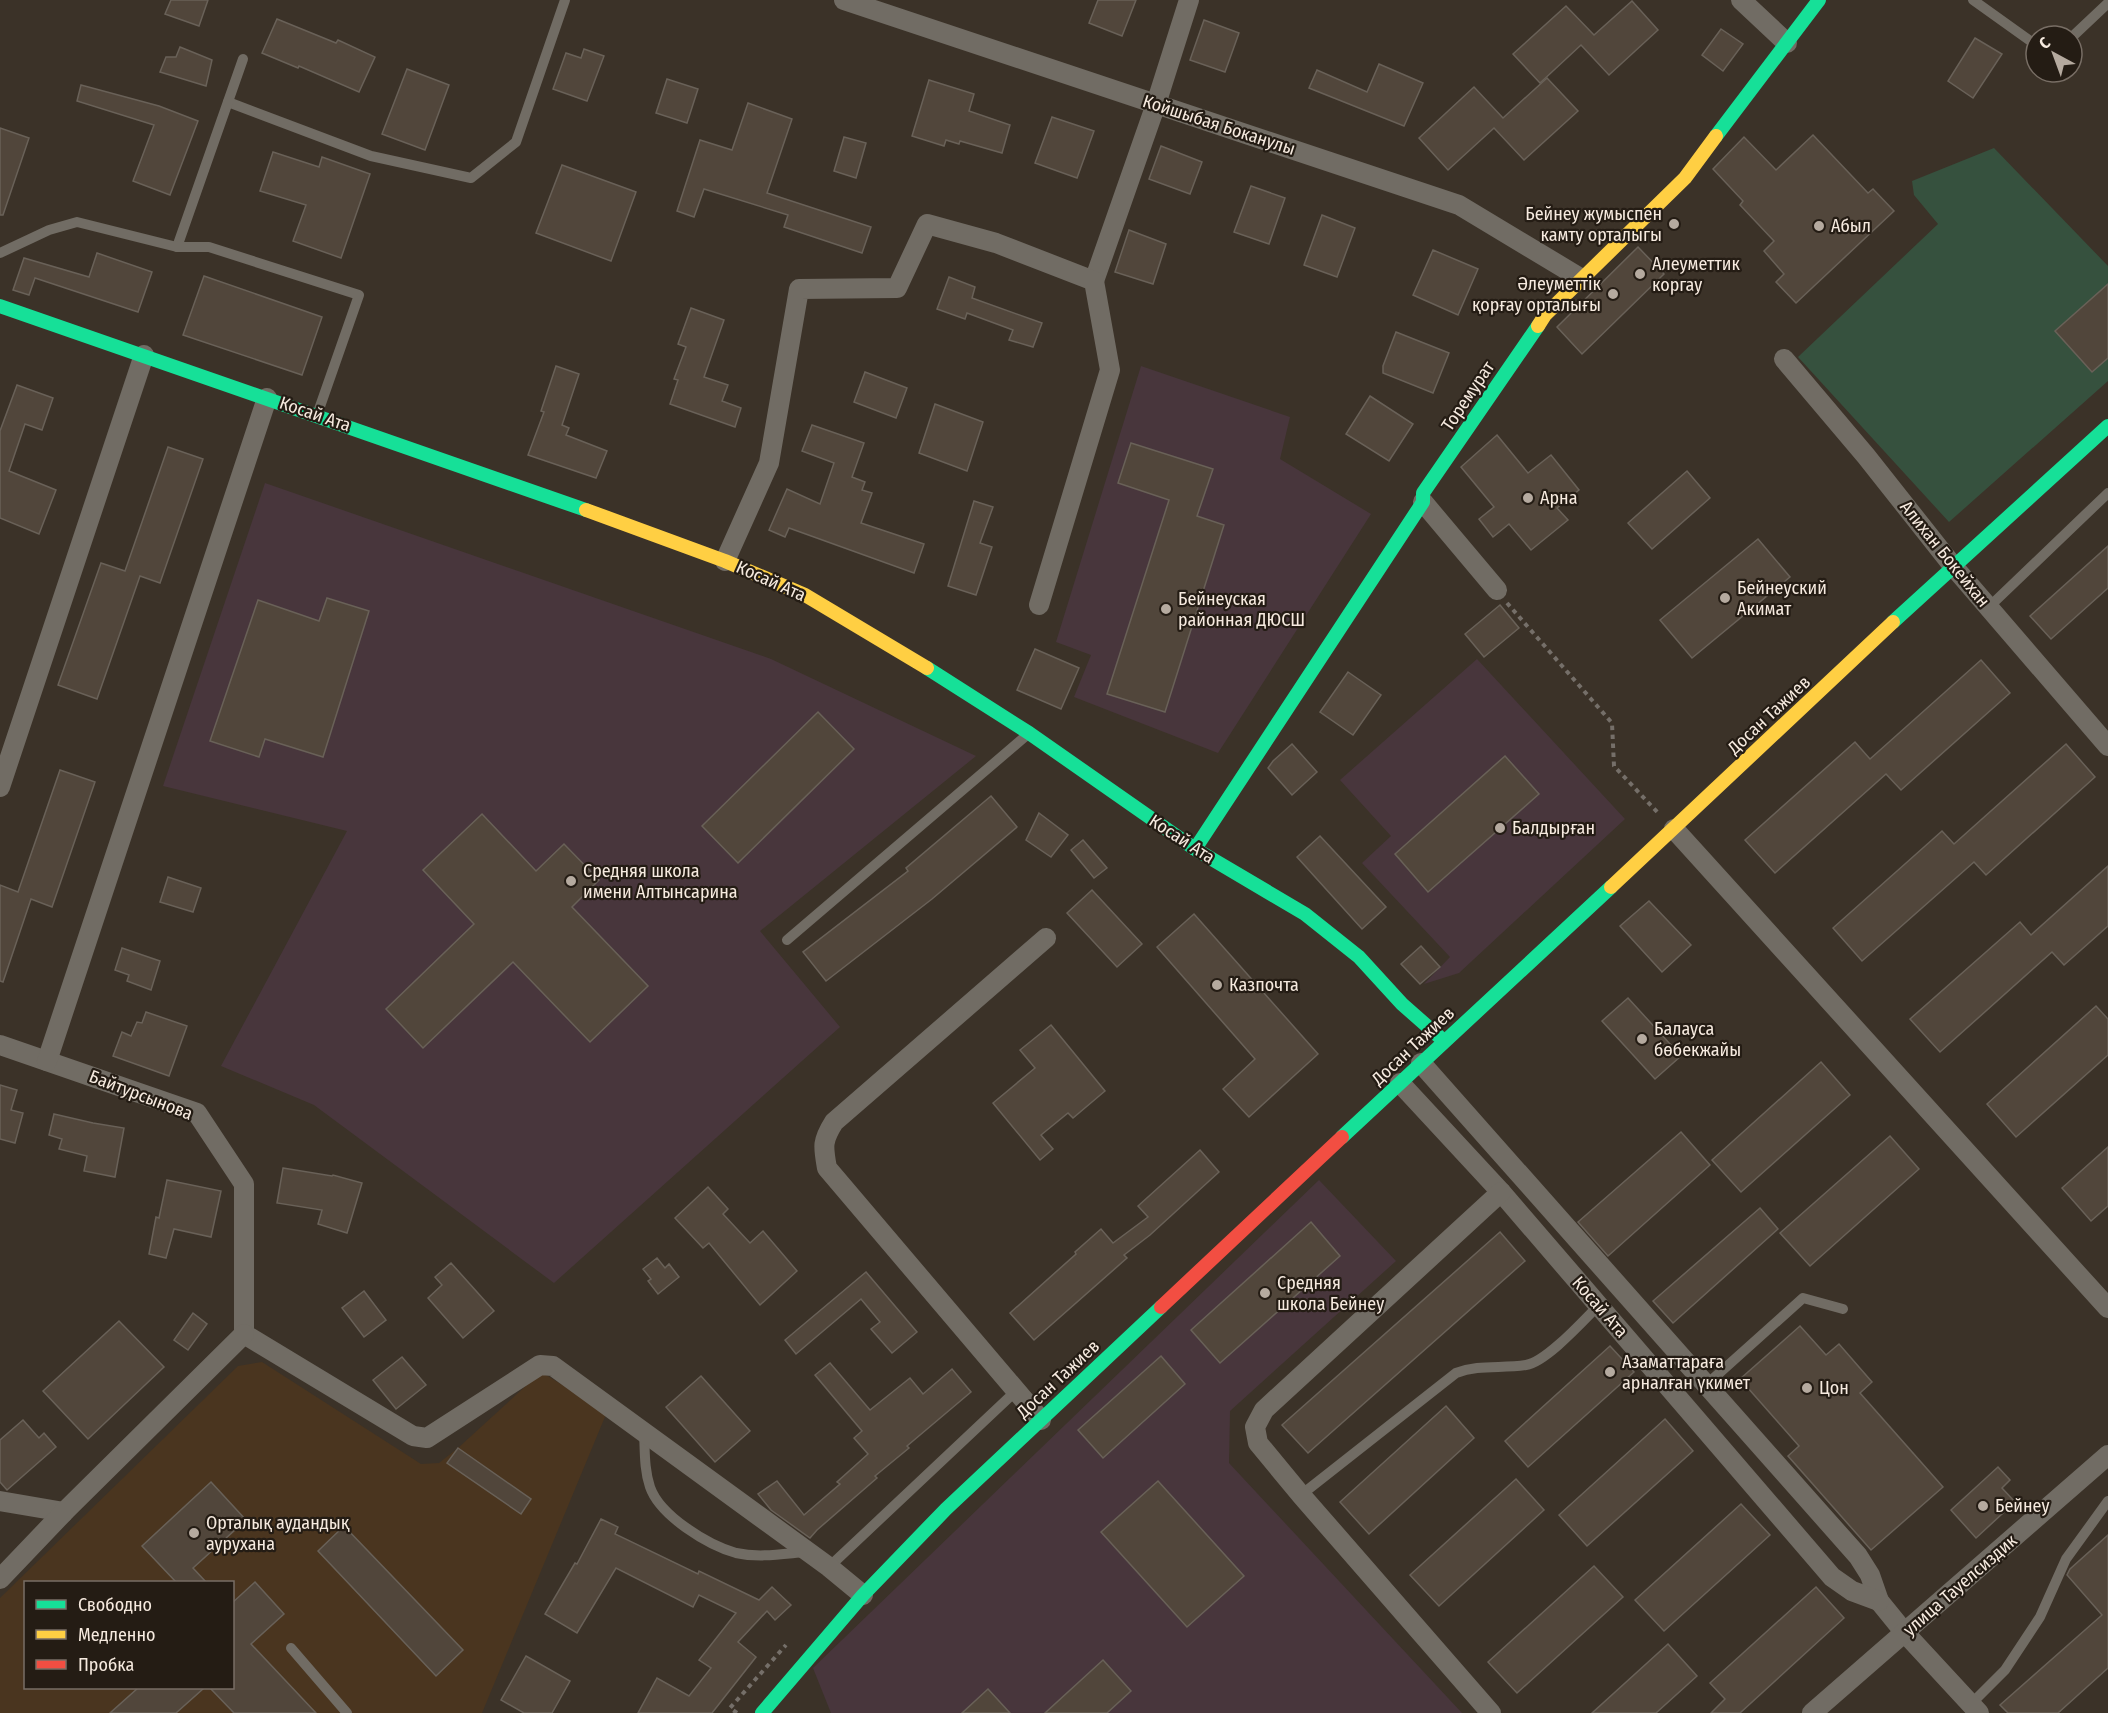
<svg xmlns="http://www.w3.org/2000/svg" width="2108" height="1713" viewBox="0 0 2108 1713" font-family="'Fira Sans Condensed',sans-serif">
<rect width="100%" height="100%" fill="#3b3228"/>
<path fill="#4a351f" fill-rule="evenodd" d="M 262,1362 L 421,1464 L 439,1463 L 458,1448 L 541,1372 L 607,1412 L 482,1713 L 0,1713 L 0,1598 L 238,1366 ZM 26,1582 L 232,1582 L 232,1688 L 26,1688 Z"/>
<g fill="#48363c">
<path d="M 1141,366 L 1290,417 L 1280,459 L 1371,514 L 1218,753 L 1074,697 L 1091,655 L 1056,642 Z"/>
<path d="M 265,483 L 771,659 L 976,756 L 760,931 L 840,1027 L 554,1283 L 314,1105 L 221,1066 L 347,831 L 163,786 Z"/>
<path d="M 1477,659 L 1625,819 L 1459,973 L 1424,984 L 1450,957 L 1362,863 L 1391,836 L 1340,780 Z"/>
<path d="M 1319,1180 L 1396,1261 L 1230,1411 L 1229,1463 L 1462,1713 L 831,1713 L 813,1668 Z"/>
</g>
<path fill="#36513e" d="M 1994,148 L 2108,266 L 2108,381 L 1949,522 L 1798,357 L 1938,224 L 1914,195 L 1912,181 Z"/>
<g fill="#51463b" stroke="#696158" stroke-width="1.5">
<path d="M 171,0 L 208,0 L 199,26 L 165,14 Z"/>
<path d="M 1098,0 L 1136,0 L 1122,36 L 1089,23 Z"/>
<path d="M 1632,1 L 1658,30 L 1609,75 L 1581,45 L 1540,83 L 1513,54 L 1566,6 L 1594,35 Z"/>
<path d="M 277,19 L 336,43 L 338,40 L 375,57 L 359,92 L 299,66 L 298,68 L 262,53 Z"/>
<path d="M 1204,20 L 1239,33 L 1225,72 L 1190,60 Z"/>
<path d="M 1721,29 L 1743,44 L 1723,71 L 1702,55 Z"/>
<path d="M 1975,38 L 2002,54 L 1973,98 L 1948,81 Z"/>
<path d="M 180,47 L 212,60 L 206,86 L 160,72 L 166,57 L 176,57 Z"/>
<path d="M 584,49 L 604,56 L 587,101 L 553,89 L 566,53 L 581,58 Z"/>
<path d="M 1379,64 L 1423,83 L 1404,126 L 1309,88 L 1317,70 L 1367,92 Z"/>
<path d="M 407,69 L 449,85 L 425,150 L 382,134 Z"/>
<path d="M 1547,78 L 1578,111 L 1524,160 L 1494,128 L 1448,170 L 1419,138 L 1474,87 L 1503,118 Z"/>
<path d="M 667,79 L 698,89 L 687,123 L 656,113 Z"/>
<path d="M 929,80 L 974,94 L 969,111 L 1010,125 L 1002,153 L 960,141 L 959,144 L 946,140 L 944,146 L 912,136 Z"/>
<path d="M 81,85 L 159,106 L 198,121 L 170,195 L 133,181 L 154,125 L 77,101 Z"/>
<path d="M 748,103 L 792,119 L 767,193 L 871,227 L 862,253 L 784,227 L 788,215 L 704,189 L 694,217 L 677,211 L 700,140 L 732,150 Z"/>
<path d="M 1052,117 L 1094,131 L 1077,178 L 1035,163 Z"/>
<path d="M 0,128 L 29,138 L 3,215 L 0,215 Z"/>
<path d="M 1813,135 L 1868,193 L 1873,189 L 1894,211 L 1796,303 L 1776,282 L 1784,274 L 1764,251 L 1774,241 L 1740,205 L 1743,201 L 1713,169 L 1744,137 L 1776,170 Z"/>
<path d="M 844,137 L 866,143 L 856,178 L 834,171 Z"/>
<path d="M 1161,146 L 1202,162 L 1190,194 L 1149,179 Z"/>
<path d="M 273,152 L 319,167 L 322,157 L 370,174 L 341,258 L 293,241 L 306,205 L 260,191 Z"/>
<path d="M 562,165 L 636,192 L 611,261 L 536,233 Z"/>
<path d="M 1251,186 L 1285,198 L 1269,244 L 1234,232 Z"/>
<path d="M 1322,215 L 1355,228 L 1337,277 L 1304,265 Z"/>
<path d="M 1129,230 L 1166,244 L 1153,284 L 1115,272 Z"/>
<path d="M 1638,247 L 1664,274 L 1582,354 L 1557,327 Z"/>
<path d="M 1433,250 L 1478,269 L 1458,315 L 1413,295 Z"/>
<path d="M 97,253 L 152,272 L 138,312 L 35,278 L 29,295 L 13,290 L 24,258 L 89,277 Z"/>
<path d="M 204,276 L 322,317 L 302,375 L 183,335 Z"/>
<path d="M 949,277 L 975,287 L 972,298 L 1042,323 L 1033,347 L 1009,340 L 1013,330 L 967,313 L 965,319 L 937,309 Z"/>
<path d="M 2108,284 L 2108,358 L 2092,372 L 2055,331 Z"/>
<path d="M 691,308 L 724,320 L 704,377 L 728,385 L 722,401 L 741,408 L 735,427 L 670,404 L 678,380 L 674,379 L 686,347 L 678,344 Z"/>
<path d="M 1396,332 L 1449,353 L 1433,393 L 1383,373 L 1383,366 Z"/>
<path d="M 556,366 L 579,374 L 562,425 L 569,428 L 566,435 L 607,451 L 596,478 L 528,455 L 544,412 L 541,411 Z"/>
<path d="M 865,372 L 907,388 L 896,418 L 854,402 Z"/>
<path d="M 17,385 L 53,398 L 42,430 L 25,424 L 9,471 L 56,490 L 39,534 L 0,518 L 0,431 Z"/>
<path d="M 1370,396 L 1413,424 L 1389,461 L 1346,434 Z"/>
<path d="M 935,404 L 983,422 L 967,471 L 919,453 Z"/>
<path d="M 812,425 L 864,443 L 852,477 L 865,482 L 862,490 L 872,493 L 861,523 L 924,544 L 914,573 L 789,528 L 785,537 L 769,530 L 787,489 L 820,504 L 834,463 L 802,451 Z"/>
<path d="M 1497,435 L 1528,473 L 1551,455 L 1579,490 L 1557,508 L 1568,520 L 1531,550 L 1509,524 L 1493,537 L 1479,519 L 1494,507 L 1461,467 Z"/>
<path d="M 1131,443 L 1213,469 L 1197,516 L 1224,525 L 1165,712 L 1107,694 L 1169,500 L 1118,483 Z"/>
<path d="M 168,447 L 203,459 L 160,583 L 140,576 L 97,699 L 58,685 L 101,563 L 125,571 Z"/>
<path d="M 1687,471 L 1710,498 L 1652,549 L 1628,523 Z"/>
<path d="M 974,501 L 993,507 L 980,543 L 992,547 L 976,595 L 948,586 Z"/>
<path d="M 1758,539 L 1790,577 L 1692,658 L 1660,620 Z"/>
<path d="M 2108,546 L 2108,588 L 2051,639 L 2030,616 Z"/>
<path d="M 327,598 L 369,611 L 323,757 L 265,739 L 259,757 L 210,741 L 258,600 L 319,621 Z"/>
<path d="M 1500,605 L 1519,628 L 1484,657 L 1465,634 Z"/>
<path d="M 1035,649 L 1079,668 L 1061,709 L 1017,690 Z"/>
<path d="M 1981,660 L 2010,693 L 1901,790 L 1886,774 L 1775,873 L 1745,840 L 1855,742 L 1870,759 Z"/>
<path d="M 1348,672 L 1381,695 L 1353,735 L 1320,712 Z"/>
<path d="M 818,712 L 854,749 L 738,863 L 702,826 Z"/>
<path d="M 1292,744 L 1317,772 L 1292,795 L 1268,768 L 1273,761 Z"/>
<path d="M 2066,744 L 2095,777 L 1986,875 L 1974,862 L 1862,961 L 1833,928 L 1942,831 L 1954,844 Z"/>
<path d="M 1505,756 L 1539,794 L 1428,892 L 1395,854 Z"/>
<path d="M 60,770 L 95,782 L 52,907 L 31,899 L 3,982 L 0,981 L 0,885 L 18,892 Z"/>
<path d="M 991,796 L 1017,827 L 932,899 L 826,981 L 803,952 L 908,871 L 906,868 Z"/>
<path d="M 1039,813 L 1068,835 L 1051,857 L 1026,840 Z"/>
<path d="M 482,814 L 536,871 L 564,844 L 599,880 L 572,907 L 648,986 L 590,1042 L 513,962 L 423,1048 L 386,1009 L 474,924 L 423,870 Z"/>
<path d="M 1320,836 L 1386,907 L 1362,929 L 1297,857 Z"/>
<path d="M 1083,840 L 1107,868 L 1094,878 L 1071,850 Z"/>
<path d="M 2108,866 L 2108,926 L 2064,965 L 2052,952 L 1940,1052 L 1910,1019 L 2020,922 L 2031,935 Z"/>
<path d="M 168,877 L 201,888 L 193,912 L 160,902 Z"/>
<path d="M 1092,890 L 1142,944 L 1117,967 L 1067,913 Z"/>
<path d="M 1649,901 L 1691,945 L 1662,972 L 1620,926 Z"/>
<path d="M 1194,914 L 1318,1054 L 1249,1117 L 1223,1089 L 1255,1059 L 1157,947 Z"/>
<path d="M 1421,946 L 1440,967 L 1420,984 L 1401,964 Z"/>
<path d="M 122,948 L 160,961 L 151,990 L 127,981 L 129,975 L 115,970 Z"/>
<path d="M 1628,998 L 1681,1056 L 1655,1079 L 1602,1021 Z"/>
<path d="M 2096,1006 L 2108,1019 L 2108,1055 L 2016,1137 L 1987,1104 Z"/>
<path d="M 146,1012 L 187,1026 L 169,1076 L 113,1056 L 122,1032 L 131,1036 L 137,1022 L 142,1023 Z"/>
<path d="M 1051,1025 L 1105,1091 L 1073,1118 L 1068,1113 L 1041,1135 L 1053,1149 L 1040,1160 L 993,1103 L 1035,1068 L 1020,1050 Z"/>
<path d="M 1821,1062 L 1850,1095 L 1741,1192 L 1712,1160 Z"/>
<path d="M 0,1085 L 17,1090 L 11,1110 L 23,1113 L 15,1143 L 0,1139 Z"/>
<path d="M 54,1114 L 93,1123 L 124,1128 L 115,1177 L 84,1171 L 87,1156 L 59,1149 L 62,1139 L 49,1135 Z"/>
<path d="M 1681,1132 L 1710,1165 L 1608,1256 L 1578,1222 Z"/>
<path d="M 1890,1136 L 1919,1169 L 1810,1266 L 1780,1233 Z"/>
<path d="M 2108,1147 L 2108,1206 L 2091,1221 L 2062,1188 Z"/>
<path d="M 1200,1150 L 1219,1172 L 1150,1235 L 1124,1255 L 1127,1258 L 1034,1340 L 1010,1313 L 1076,1254 L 1075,1252 L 1101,1229 L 1113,1243 L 1148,1217 L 1138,1206 Z"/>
<path d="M 283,1168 L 332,1176 L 333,1175 L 362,1183 L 347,1233 L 318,1224 L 322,1210 L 277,1203 Z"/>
<path d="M 167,1180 L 221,1191 L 211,1237 L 174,1229 L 166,1258 L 149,1254 L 156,1217 L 159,1218 Z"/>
<path d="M 708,1187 L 728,1209 L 723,1214 L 750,1243 L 763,1231 L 797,1271 L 760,1305 L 709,1243 L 703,1248 L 675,1218 Z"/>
<path d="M 1760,1208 L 1778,1229 L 1673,1323 L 1653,1301 Z"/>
<path d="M 1311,1222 L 1340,1256 L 1220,1363 L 1191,1330 Z"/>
<path d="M 1500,1232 L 1525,1261 L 1308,1453 L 1282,1425 Z"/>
<path d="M 657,1258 L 665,1268 L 669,1264 L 679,1277 L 658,1294 L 648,1281 L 651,1279 L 643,1269 Z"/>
<path d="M 451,1263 L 494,1311 L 463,1338 L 428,1298 L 442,1285 L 435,1277 Z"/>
<path d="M 866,1272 L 917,1332 L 892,1353 L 871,1329 L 880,1322 L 861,1299 L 796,1354 L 785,1340 Z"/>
<path d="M 364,1291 L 386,1320 L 364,1337 L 342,1308 Z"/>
<path d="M 193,1313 L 207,1324 L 188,1350 L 174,1340 Z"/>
<path d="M 119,1321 L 164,1367 L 88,1439 L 43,1391 Z"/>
<path d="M 1800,1326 L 1826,1355 L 1839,1344 L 1872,1382 L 1860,1393 L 1943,1487 L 1871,1550 L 1788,1456 L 1799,1446 L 1740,1379 Z"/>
<path d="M 1610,1346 L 1634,1372 L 1528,1467 L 1505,1441 Z"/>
<path d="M 1161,1356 L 1185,1384 L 1103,1458 L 1078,1430 Z"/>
<path d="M 402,1357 L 426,1385 L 396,1409 L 373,1380 Z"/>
<path d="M 830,1363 L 870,1410 L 910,1378 L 923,1394 L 952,1369 L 971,1392 L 907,1446 L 909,1448 L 875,1476 L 877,1478 L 817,1530 L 810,1538 L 771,1510 L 758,1494 L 777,1481 L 804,1515 L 840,1484 L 837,1482 L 868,1454 L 854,1438 L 862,1431 L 815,1375 Z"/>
<path d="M 701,1376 L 750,1431 L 715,1462 L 666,1407 Z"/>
<path d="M 1446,1406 L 1474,1438 L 1369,1534 L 1340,1502 Z"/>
<path d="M 1665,1419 L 1693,1451 L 1587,1546 L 1559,1515 Z"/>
<path d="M 23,1420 L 39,1438 L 44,1433 L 56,1447 L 7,1490 L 0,1482 L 0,1440 Z"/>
<path d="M 458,1448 L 531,1499 L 521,1514 L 447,1463 Z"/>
<path d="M 1998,1467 L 2010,1480 L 2002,1488 L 2015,1502 L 1976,1538 L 1951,1510 Z"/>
<path d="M 1516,1479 L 1544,1510 L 1439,1606 L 1410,1575 Z"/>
<path d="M 1158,1481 L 1244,1576 L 1187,1627 L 1101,1532 Z"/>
<path d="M 211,1482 L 246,1520 L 193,1568 L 206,1582 L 176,1582 L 142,1546 Z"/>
<path d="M 1741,1504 L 1770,1535 L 1664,1631 L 1635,1600 Z"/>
<path d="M 601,1519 L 618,1527 L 615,1534 L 698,1574 L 699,1571 L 759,1600 L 772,1587 L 791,1605 L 775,1620 L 767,1611 L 738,1642 L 756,1657 L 712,1713 L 638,1713 L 657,1678 L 689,1696 L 711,1668 L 699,1660 L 736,1613 L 699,1595 L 693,1607 L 616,1568 L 577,1633 L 545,1614 L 575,1563 L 577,1564 Z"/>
<path d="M 344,1526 L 463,1650 L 436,1676 L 318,1551 Z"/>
<path d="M 2108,1535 L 2108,1668 L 2058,1713 L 2008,1713 L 2000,1705 L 2102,1615 L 2067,1575 L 2070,1569 Z"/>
<path d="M 1594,1566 L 1623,1597 L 1517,1693 L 1488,1662 Z"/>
<path d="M 255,1582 L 284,1614 L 251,1644 L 316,1713 L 234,1713 L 210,1688 L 232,1688 L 232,1603 Z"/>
<path d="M 1816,1587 L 1844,1618 L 1740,1713 L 1711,1713 L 1725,1699 L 1710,1683 Z"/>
<path d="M 1668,1644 L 1697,1676 L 1656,1713 L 1592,1713 Z"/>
<path d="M 526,1656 L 570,1681 L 552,1713 L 524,1713 L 501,1700 Z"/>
<path d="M 1103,1660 L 1131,1691 L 1107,1713 L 1045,1713 Z"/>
<path d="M 138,1688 L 204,1688 L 176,1713 L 110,1713 Z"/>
<path d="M 988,1689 L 1010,1713 L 962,1713 Z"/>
</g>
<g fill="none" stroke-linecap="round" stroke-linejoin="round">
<g stroke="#756f69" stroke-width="4" stroke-dasharray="4.5 4.5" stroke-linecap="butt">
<path d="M 1507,603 L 1612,723 L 1614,766 L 1659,814"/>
<path d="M 737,1713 L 730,1708 L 786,1645"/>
</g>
<g stroke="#716c64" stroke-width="10">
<path d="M 1973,0 L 2036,45"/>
<path d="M 2072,37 L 2108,3"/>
<path d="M 228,102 L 371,156 L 471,178 L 516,142 L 565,0"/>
<path d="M 177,247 L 243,59"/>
<path d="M 0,253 L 49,230 L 77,222 L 177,247 L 209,247 L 359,295 L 317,415"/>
<path d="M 1989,607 L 2108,493"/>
<path d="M 787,940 L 1027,735"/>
<path d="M 1706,1385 L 1803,1298 L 1843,1309"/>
<path d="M 644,1432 C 645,1451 644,1469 650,1487 C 660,1516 708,1545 736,1553 C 759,1558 782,1554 805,1552"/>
<path d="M 1301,1495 L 1456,1373 C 1479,1364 1502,1369 1526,1365 C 1546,1362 1583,1321 1598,1306"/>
<path d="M 829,1567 L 1016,1391"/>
<path d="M 291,1648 L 347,1713"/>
<path d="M 1971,1704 L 2005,1670 L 2040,1617 L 2066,1559 L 2108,1501"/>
</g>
<g stroke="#716c64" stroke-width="20">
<path d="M 844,0 L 1459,205 L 1582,279"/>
<path d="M 1741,0 L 1787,43"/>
<path d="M 1094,281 L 1156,104 L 1189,0"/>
<path d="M 1784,359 L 1866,456 L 1953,566 L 2108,746"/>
<path d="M 1423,502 L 1497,590"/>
<path d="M 725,561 L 769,463 L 799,289 L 897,288 L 927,224 L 996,243 L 1094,281 L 1110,370 L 1039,605"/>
<path d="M 0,787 L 144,355"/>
<path d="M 1674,829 L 2108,1308"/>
<path d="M 0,1045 L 197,1113 L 244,1184 L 244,1334"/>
<path d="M 47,1061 L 267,398"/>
<path d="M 1421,1063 L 1858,1556 L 1870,1575 L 1879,1601 L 1905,1633 L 1979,1713"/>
<path d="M 1400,1083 L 1501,1192 L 1832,1577 L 1852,1591 L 1879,1601"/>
<path d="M 244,1334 L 413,1436 L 427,1438 L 540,1365 L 553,1366 L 829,1567 L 863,1595"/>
<path d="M 1041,1420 L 827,1168 C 823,1146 822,1141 834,1122 L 1046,938"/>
<path d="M 0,1501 L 64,1512"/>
<path d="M 0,1579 L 64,1512 L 244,1334"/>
<path d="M 1491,1713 L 1301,1495 L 1258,1443 L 1255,1427 L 1264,1410 L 1501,1192"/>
<path d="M 1812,1713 L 2108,1455"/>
</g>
<g stroke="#16e098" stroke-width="14">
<path d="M 1716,136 L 1819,0"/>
<path d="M 0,306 L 586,510"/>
<path d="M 1893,622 L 2108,426"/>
<path d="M 927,668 L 1029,733 L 1195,849 L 1305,914 L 1359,957 L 1402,1004 L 1444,1041"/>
<path d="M 1195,849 L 1423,502 L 1423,493 L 1538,326"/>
<path d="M 1342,1137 L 1611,887"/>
<path d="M 762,1713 L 863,1595 L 946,1509 L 1161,1307"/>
</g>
<g stroke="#ffcf43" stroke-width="14">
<path d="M 1538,326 L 1545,315 L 1685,178 L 1716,136"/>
<path d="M 586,510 L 725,561 L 805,595 L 927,668"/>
<path d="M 1611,887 L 1893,622"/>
</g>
<path stroke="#f24e42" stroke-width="14" d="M 1161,1307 L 1342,1137"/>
</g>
<g fill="#b5aa9f" stroke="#241c14" stroke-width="2">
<circle cx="1674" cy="224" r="6"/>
<circle cx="1819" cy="226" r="6"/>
<circle cx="1640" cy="274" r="6"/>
<circle cx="1613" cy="294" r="6"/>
<circle cx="1528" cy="498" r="6"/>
<circle cx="1725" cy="598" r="6"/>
<circle cx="1166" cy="609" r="6"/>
<circle cx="1500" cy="828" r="6"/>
<circle cx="571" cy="881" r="6"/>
<circle cx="1217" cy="985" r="6"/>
<circle cx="1642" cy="1039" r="6"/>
<circle cx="1265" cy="1293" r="6"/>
<circle cx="1610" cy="1372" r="6"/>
<circle cx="1807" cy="1388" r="6"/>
<circle cx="1983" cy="1506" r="6"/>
<circle cx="194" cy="1533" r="6"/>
</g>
<g text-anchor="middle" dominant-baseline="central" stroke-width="4.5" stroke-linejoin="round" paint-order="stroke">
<g font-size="18" fill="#f6eadf" stroke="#241c14">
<text transform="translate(1219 125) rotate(18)">Койшыбая Боканулы</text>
<text transform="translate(1468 396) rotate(-56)">Торемурат</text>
<text transform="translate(315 414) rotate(19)">Косай Ата</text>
<text transform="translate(1945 554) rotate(51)">Алихан Бокейхан</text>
<text transform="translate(771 581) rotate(24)">Косай Ата</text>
<text transform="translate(1769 715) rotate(-43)">Досан Тажиев</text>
<text transform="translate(1182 839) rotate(33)">Косай Ата</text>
<text transform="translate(1413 1046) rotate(-43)">Досан Тажиев</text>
<text transform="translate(141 1095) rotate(21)">Байтурсынова</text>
<text transform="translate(1600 1307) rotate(49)">Косай Ата</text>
<text transform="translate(1058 1379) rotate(-43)">Досан Тажиев</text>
<text transform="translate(1960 1585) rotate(-41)">улица Тауелсиздик</text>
</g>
<g font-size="18" fill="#f6eadf" stroke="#241c14" text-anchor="start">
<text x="1662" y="214" text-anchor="end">Бейнеу жумыспен<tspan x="1662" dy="21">камту орталыгы</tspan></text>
<text x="1831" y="226">Абыл</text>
<text x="1652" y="264">Алеуметтик<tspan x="1652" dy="21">коргау</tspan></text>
<text x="1601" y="284" text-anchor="end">Әлеуметтік<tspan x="1601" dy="21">қорғау орталығы</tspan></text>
<text x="1540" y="498">Арна</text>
<text x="1737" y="588">Бейнеуский<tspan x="1737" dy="21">Акимат</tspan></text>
<text x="1178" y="599">Бейнеуская<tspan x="1178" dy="21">районная ДЮСШ</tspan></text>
<text x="1512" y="828">Балдырған</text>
<text x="583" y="871">Средняя школа<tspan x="583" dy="21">имени Алтынсарина</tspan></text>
<text x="1229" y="985">Казпочта</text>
<text x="1654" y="1029">Балауса<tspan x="1654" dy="21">бөбекжайы</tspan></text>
<text x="1277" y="1283">Средняя<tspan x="1277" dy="21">школа Бейнеу</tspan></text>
<text x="1622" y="1362">Азаматтараға<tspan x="1622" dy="21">арналған үкимет</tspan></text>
<text x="1819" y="1388">Цон</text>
<text x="1995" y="1506">Бейнеу</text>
<text x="206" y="1523">Орталық аудандық<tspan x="206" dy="21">аурухана</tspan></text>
</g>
</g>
<rect x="24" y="1581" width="210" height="108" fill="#241c14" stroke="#786e65" stroke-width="1.5"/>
<rect x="36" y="1600" width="30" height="9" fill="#16e098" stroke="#786e65" stroke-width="1.5"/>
<text x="78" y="1611" font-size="18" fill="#f6eadf">Свободно</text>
<rect x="36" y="1630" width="30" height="9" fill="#ffcf43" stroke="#786e65" stroke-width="1.5"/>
<text x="78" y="1641" font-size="18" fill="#f6eadf">Медленно</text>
<rect x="36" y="1660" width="30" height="9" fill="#f24e42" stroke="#786e65" stroke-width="1.5"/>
<text x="78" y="1671" font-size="18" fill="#f6eadf">Пробка</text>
<g transform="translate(2054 54) rotate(319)"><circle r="28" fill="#241c14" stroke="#786e65" stroke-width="1.5"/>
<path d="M0-4.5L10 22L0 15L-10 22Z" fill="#b5aa9f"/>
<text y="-9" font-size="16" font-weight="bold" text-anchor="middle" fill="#f6eadf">С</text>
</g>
</svg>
